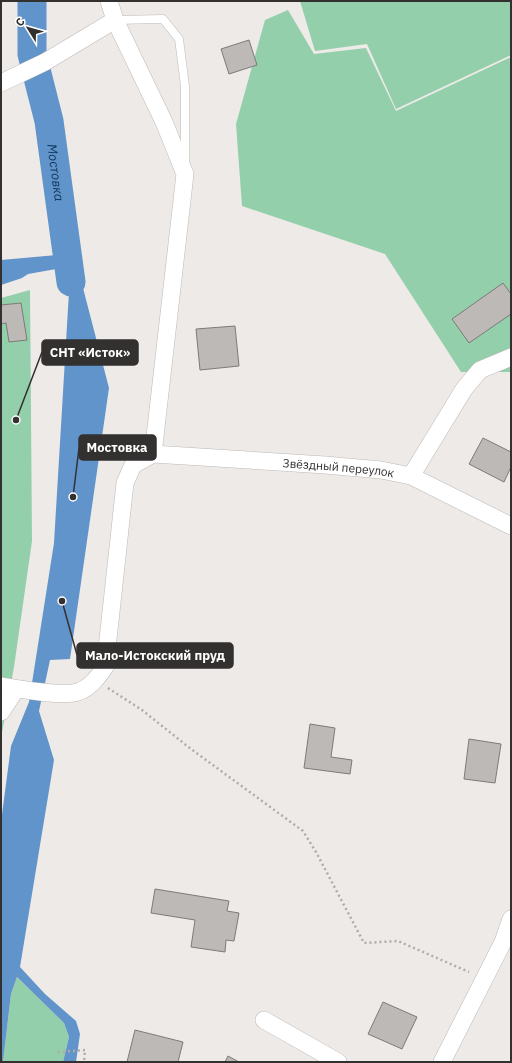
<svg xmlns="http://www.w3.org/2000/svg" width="512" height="1063" viewBox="0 0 512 1063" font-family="'IBM Plex Sans',sans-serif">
<rect width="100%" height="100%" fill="#eeeae7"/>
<g fill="#94cfac">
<path d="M 300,1 L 511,1 L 511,55 L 396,109 L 367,44 L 315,51 Z"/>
<path d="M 288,10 L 314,54 L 366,48 L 396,111 L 511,57 L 511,372 L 461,372 L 385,254 L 242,206 L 236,124 L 265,20 Z"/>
<path d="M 30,290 L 32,541 L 14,667 L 1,738 L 1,298 Z"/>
<path d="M 17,977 L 64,1023 L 69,1037 L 63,1062 L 3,1062 L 11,994 Z"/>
</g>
<path fill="#6194ca" d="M 65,244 L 82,260 L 83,288 L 109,388 L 70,659 L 50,660 L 39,711 L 54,760 L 20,967 L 45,994 L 76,1021 L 80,1034 L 76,1062 L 63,1062 L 69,1037 L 64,1023 L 17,977 L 11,994 L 3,1062 L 1,1062 L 1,822 L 11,746 L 29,702 L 54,543 L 69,292 L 62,268 L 28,274 L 22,278 L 1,285 L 1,260 L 57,255 Z"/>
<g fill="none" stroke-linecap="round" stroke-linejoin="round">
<path stroke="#6194ca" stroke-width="29" id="s1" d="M 32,1 L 32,54 L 49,121 L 71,282"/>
</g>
<g fill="#bcb9b6" stroke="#7d7a78">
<path d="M 249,40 L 257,65 L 229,74 L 221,49 Z"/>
<path d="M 503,283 L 511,294 L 511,314 L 469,343 L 452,319 Z"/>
<path d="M 21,303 L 27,340 L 9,342 L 6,323 L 1,324 L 1,305 Z"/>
<path d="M 235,326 L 239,366 L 200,370 L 196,329 Z"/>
<path d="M 483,438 L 511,452 L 511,467 L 504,482 L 469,464 Z"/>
<path d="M 310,724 L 335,728 L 331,757 L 352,760 L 350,774 L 304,768 Z"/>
<path d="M 469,739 L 501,744 L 495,783 L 464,779 Z"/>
<path d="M 155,889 L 229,901 L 227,911 L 239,913 L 234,941 L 226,940 L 225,952 L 191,947 L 195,920 L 151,913 Z"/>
<path d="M 383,1002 L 417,1017 L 402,1049 L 368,1034 Z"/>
<path d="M 135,1030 L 183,1042 L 178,1062 L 127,1062 Z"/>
<path d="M 228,1056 L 239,1062 L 225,1062 Z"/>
</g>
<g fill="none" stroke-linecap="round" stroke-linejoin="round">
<g stroke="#bdb9b6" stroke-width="9">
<path id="lane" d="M 115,20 L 163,19 L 179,39 L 185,86 L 185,161"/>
</g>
<g stroke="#bdb9b6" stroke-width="18">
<g id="street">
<path d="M 109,1 L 115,20 L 164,122 L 185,174 L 153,454"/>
<path d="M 1,83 L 45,62 L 115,20"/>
<path id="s2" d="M 153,454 L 325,465 L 381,470 L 411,476 L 511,526"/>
<path d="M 411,476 L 464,389 L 480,370 L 511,357"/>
<path d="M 1,686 C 19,689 61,697 78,692 C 90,688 98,677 105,667 L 125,483 L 133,465 L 153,454"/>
<path d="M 1,712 L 16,689"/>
<path d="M 264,1020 L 338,1062"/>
<path d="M 442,1062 L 503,942 L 511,919"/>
</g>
</g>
<g stroke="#aeaba8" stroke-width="2.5" stroke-dasharray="2 3" stroke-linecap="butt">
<path d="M 108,688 L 142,710 L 191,749 L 303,831 L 316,852 L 364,943 L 398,941 L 469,972"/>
<path d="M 58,1052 L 85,1050 L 84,1062"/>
</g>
<use href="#lane" stroke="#fff" stroke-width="8"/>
<use href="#street" stroke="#fff" stroke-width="17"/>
</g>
<g text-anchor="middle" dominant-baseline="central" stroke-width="3" stroke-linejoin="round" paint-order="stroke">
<g font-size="12" fill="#333130" stroke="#fff">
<text stroke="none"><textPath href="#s2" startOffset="186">Звёздный переулок</textPath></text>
</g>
<g font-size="13" font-style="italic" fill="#0e3458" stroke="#fff">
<text stroke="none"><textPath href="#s1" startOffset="174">Мостовка</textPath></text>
</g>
</g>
<path fill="none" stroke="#333130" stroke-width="1.5" d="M16 420L42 352M73 497L79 448M62 601L77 655"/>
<g fill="#333130" stroke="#fff" stroke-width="1.5">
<circle cx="16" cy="420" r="4"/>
<circle cx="73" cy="497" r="4"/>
<circle cx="62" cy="601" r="4"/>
</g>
<g fill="#333130" stroke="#333130" stroke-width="1.5">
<rect x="42" y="340" width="96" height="25" rx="4"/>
<rect x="79" y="435" width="77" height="25" rx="4"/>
<rect x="77" y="643" width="156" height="25" rx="4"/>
</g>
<g font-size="13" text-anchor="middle" font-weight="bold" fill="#fff">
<text x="90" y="357">СНТ «Исток»</text>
<text x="117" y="452">Мостовка</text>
<text x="155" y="660">Мало-Истокский пруд</text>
</g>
<rect width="512" height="1063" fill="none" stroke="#333130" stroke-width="4"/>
<g transform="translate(28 28) rotate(307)" stroke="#ffffff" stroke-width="3" paint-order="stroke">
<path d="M0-3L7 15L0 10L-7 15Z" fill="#333130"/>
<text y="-6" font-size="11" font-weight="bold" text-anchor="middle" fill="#333130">С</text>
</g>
</svg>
